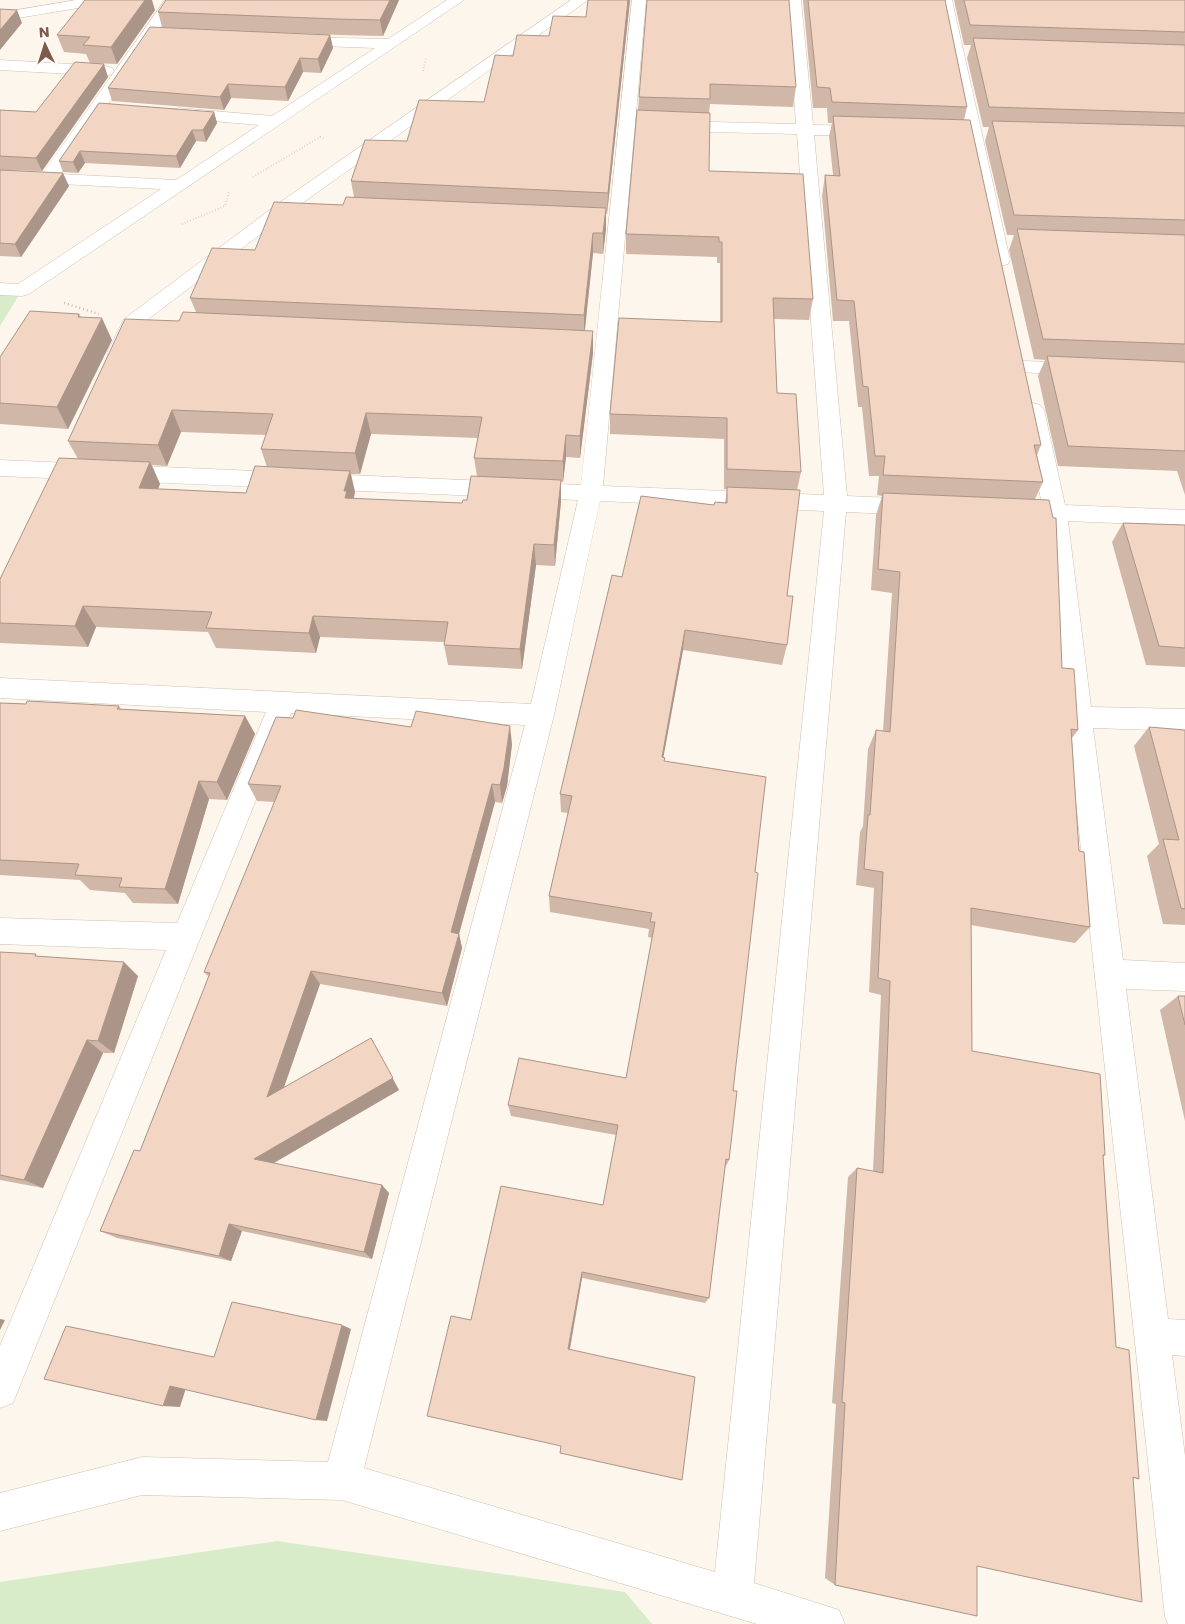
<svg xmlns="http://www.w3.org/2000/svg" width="1185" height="1624" viewBox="0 0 1185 1624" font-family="Poppins,sans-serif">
<rect width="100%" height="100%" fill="#fdf6ec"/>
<g fill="#d8ecc9">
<path d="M 0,289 L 22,290 L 0,326 Z"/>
<path d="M 277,1541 L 625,1592 L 652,1624 L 0,1624 L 0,1582 Z"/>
</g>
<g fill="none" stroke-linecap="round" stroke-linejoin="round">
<g stroke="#d1beb0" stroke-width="1">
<g id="minor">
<path d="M 76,0 L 109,0 L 107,3 L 102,4 L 0,21 L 0,13 Z"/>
<path d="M 165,0 L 179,0 L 60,174 L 176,180 L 259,125 L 178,118 L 172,116 L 170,113 L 172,110 L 178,108 L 272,116 L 375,48 L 295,45 L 290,43 L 287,40 L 290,37 L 388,39 L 447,0 L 464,0 L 29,294 L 22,296 L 0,295 L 0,283 L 18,284 L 161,189 L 0,181 L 0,171 L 43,173 Z"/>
<path d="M 571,0 L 588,0 L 291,211 L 139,326 L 124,357 L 117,359 L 110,357 L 107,353 L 124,319 L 279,203 Z"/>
<path d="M 632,0 L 646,0 L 603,486 L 824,495 L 797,134 L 672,131 L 666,130 L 664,126 L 666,122 L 672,121 L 796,124 L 787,0 L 801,0 L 813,125 L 867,126 L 873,127 L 875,131 L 873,135 L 867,136 L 814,135 L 847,496 L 915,499 L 923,501 L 926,507 L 923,513 L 915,515 L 846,512 L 754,1583 L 839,1610 L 845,1624 L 757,1624 L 342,1500 L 142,1495 L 0,1531 L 0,1493 L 142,1457 L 328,1462 L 525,725 L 291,713 L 13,1403 L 0,1408 L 0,1346 L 166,950 L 0,944 L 0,918 L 177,923 L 266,712 L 0,698 L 0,678 L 531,704 L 578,500 L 0,476 L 0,460 L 581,485 ZM 600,501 L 824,511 L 715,1572 L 364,1468 L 554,715 Z"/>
<path d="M 938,0 L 952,0 L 1010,260 L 1008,264 L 1001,266 L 994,264 L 992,260 Z"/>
<path d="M 0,60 L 106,66 L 112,68 L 114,71 L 112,74 L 106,76 L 0,70 Z"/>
<path d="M 1024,361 L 1079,363 L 1086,364 L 1089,369 L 1086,374 L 1079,375 L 1017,372 L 1014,367 L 1017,362 Z"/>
<path d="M 1033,403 L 1040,405 L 1044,410 L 1065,505 L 1185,510 L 1185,526 L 1068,521 L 1091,707 L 1185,709 L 1185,731 L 1093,728 L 1123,960 L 1185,963 L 1185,991 L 1126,989 L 1168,1319 L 1185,1320 L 1185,1356 L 1172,1355 L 1185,1456 L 1185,1624 L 1168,1624 L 1165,1617 L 1045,520 L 1030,518 L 1027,512 L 1030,506 L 1042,504 L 1022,410 L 1026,405 Z"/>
</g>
</g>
<g stroke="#d9b8a5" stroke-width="2" stroke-dasharray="0.5 2.5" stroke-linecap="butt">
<path d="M 423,71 L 426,58"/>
<path d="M 253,177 L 320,137 L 325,139"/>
<path d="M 182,224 L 225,206 L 229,192"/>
</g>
<path stroke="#d9b8a5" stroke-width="2.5" stroke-dasharray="1 3" stroke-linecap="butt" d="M 64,303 L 99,314"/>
<use href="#minor" fill="#fff" fill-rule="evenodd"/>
</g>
<g fill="#d1b7a8" fill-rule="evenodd">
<path d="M 166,0 L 399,0 L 383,36 L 339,35 L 163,27 L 330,35 L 333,48 L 321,73 L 303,72 L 288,101 L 231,98 L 224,110 L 112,101 L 108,88 L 162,27 L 158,12 Z"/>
<path d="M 630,0 L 607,214 L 606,214 L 606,229 L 603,254 L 593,253 L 585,331 L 593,353 L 580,458 L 566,457 L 563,482 L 561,482 L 561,501 L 555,566 L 536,565 L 522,669 L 448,665 L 444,645 L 444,642 L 320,637 L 316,653 L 216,648 L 208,632 L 96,627 L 88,647 L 0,643 L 0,579 L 78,459 L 68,441 L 179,321 L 196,312 L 190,298 L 255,250 L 343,205 L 354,197 L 351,181 L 407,141 L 484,102 L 513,56 L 586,17 ZM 181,432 L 266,435 L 261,449 L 267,467 L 246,493 L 158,489 L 160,484 L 152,465 L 167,466 ZM 371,434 L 478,438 L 474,458 L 477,476 L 467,500 L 462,503 L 354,499 L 355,492 L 351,474 L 360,474 Z"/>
<path d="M 647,0 L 796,87 L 793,107 L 710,104 L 709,113 L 709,171 L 813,299 L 809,320 L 774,319 L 777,393 L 801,472 L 797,490 L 787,596 L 787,645 L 782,665 L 683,650 L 663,757 L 664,761 L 755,872 L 733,1091 L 729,1160 L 725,1168 L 709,1298 L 705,1303 L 582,1278 L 570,1350 L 561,1446 L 471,1320 L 603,1205 L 616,1135 L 511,1116 L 508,1105 L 626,1078 L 652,938 L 648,937 L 649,929 L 550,912 L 549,896 L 568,813 L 561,812 L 560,794 L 622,577 L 714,505 L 725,503 L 727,489 L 724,489 L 724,439 L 610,434 L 610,414 L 720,322 L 720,263 L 717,263 L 717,257 L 626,254 L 626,234 L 638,110 Z"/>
<path d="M 803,0 L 945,0 L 967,107 L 964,120 L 1041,445 L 1037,455 L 1043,482 L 1035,499 L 1062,668 L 1078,730 L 1072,738 L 1079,851 L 1090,927 L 1075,943 L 971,925 L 972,1051 L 1105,1155 L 1103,1157 L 1116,1347 L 1139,1479 L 1133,1478 L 977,1566 L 835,1585 L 825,1578 L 836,1404 L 832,1403 L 848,1177 L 857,1168 L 873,1171 L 881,995 L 869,992 L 874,888 L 856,885 L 860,832 L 863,826 L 868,749 L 876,730 L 883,731 L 892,593 L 871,590 L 876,515 L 882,496 L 877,495 L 879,476 L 869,476 L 862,407 L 858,407 L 849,321 L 833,321 L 822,196 L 825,175 L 833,175 L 829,136 L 832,123 L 828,123 L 827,108 L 813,108 Z"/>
<path d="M 954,0 L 1185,0 L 1185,495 L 1177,471 L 1058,466 L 1038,376 L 1045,360 L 1034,359 L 1009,250 L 1014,235 L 1007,235 L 985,141 L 989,127 L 983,127 L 967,58 L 971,45 L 964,45 Z"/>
<path d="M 155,10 L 117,64 L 90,63 L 86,54 L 64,52 L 57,35 Z"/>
<path d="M 108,77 L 42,171 L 0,170 L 0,110 L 36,112 Z"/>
<path d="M 99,103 L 214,112 L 217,123 L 206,142 L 196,141 L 180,168 L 85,163 L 78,173 L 63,172 L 59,161 Z"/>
<path d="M 0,170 L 69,186 L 21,257 L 0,256 Z"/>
<path d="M 79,314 L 81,317 L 112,340 L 68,429 L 0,424 L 0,357 Z"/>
<path d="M 1123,523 L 1185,525 L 1185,667 L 1146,665 L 1112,542 Z"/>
<path d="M 0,703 L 26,704 L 119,706 L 121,709 L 245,716 L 255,734 L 227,800 L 209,799 L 178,904 L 133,903 L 125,893 L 90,890 L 80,880 L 0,875 Z"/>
<path d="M 1149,727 L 1185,730 L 1185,925 L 1163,924 L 1147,856 L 1159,844 L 1134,746 Z"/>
<path d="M 512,744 L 507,786 L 502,803 L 495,802 L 459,934 L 462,948 L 447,1006 L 320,984 L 284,1087 L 399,1090 L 274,1163 L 389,1193 L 372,1259 L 242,1231 L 231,1261 L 117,1238 L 100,1231 L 140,1151 L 209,977 L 204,972 L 275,802 L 257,801 L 248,784 Z"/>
<path d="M 0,952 L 38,956 L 138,976 L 114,1053 L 103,1053 L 43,1188 L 0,1180 Z"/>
<path d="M 1178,996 L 1185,996 L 1185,1121 L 1160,1010 Z"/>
</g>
<g fill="#aa9588">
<path d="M 145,0 L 152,0 L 155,10 L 117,64 L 111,47 Z"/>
<path d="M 390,0 L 399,0 L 383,36 L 380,20 Z"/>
<path d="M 628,0 L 630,0 L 607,214 L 608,193 Z"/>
<path d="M 17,10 L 22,23 L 0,50 L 0,30 Z"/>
<path d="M 330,35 L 333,48 L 321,73 L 318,59 Z"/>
<path d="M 300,58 L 303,72 L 288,101 L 285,87 Z"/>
<path d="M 104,64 L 108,77 L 42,171 L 36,158 Z"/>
<path d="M 228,84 L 231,98 L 224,110 L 220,97 Z"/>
<path d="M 214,112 L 217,123 L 206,142 L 203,130 Z"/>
<path d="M 192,130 L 196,141 L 180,168 L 176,156 Z"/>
<path d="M 80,151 L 85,163 L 78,173 L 73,162 Z"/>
<path d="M 63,173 L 69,186 L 21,257 L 15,244 Z"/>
<path d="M 606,208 L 606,229 L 603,254 L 603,233 Z"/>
<path d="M 593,233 L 593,253 L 584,336 L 584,315 Z"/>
<path d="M 102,318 L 112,340 L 68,429 L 57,407 Z"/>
<path d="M 593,331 L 593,353 L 580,458 L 580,436 Z"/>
<path d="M 172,410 L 181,432 L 167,466 L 158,445 Z"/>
<path d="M 366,413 L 371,434 L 360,474 L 355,453 Z"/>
<path d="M 566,435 L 566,457 L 563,482 L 563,461 Z"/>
<path d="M 150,462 L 160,484 L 149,510 L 139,488 Z"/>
<path d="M 350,471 L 355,492 L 351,507 L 345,498 L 344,491 Z"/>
<path d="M 561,480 L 561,501 L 555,566 L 554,545 Z"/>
<path d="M 534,544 L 536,565 L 522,669 L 520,649 Z"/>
<path d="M 83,606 L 96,627 L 88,647 L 75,626 Z"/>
<path d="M 313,616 L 320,637 L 316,653 L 309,633 Z"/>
<path d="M 685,630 L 683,650 L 660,776 L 662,757 Z"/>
<path d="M 245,716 L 255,734 L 227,800 L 217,782 Z"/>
<path d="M 510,726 L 512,744 L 507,786 L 502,803 L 500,785 Z"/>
<path d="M 199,781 L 209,799 L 178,904 L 165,889 Z"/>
<path d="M 492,784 L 495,802 L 459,934 L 462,948 L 447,1006 L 442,993 L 451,932 Z"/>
<path d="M 124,962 L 138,976 L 114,1053 L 98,1041 Z"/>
<path d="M 311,971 L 320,984 L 277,1107 L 267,1097 Z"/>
<path d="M 371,1038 L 399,1090 L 265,1168 L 254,1159 Z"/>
<path d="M 87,1040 L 103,1053 L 43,1188 L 24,1180 Z"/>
<path d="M 382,1185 L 389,1193 L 372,1259 L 364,1252 Z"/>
<path d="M 229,1224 L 242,1231 L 231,1261 L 219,1256 Z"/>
<path d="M 582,1272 L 582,1278 L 569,1352 L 568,1349 Z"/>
<path d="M 0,1319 L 5,1320 L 0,1330 Z"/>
<path d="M 342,1325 L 351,1329 L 327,1421 L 316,1420 Z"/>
<path d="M 170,1386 L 186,1388 L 180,1407 L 163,1406 Z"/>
</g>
<g fill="#f3d5c3" stroke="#aa9588">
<path d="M 85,0 L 145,0 L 111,47 L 83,45 L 90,37 L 57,35 Z"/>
<path d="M 166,0 L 390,0 L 380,20 L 336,19 L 158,12 Z"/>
<path d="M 588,0 L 628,0 L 608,193 L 351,181 L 365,140 L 407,141 L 419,100 L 484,102 L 495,55 L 513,56 L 517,35 L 549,36 L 553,16 L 586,17 Z"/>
<path d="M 647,0 L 789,0 L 796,87 L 710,84 L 710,99 L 639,97 Z"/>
<path d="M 808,0 L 945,0 L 967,107 L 832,102 L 830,88 L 817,87 Z"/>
<path d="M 964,0 L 1185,0 L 1185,32 L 970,25 Z"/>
<path d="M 0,9 L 17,10 L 0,30 Z"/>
<path d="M 150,27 L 330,35 L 318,59 L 300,58 L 285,87 L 228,84 L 220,97 L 108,88 Z"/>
<path d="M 973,38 L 1185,45 L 1185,113 L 989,107 Z"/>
<path d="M 75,62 L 104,64 L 36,158 L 0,156 L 0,110 L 36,112 Z"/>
<path d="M 99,103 L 214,112 L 203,130 L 192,130 L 176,156 L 80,151 L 73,162 L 59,161 Z"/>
<path d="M 637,110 L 710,113 L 709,171 L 803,174 L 813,299 L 773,298 L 777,393 L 796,394 L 801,472 L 727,469 L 727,418 L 610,414 L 619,318 L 722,322 L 722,242 L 719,242 L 719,237 L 626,234 Z"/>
<path d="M 833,116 L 970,120 L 1041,445 L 1034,445 L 1043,482 L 883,475 L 885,456 L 875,456 L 868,387 L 863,386 L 854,301 L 837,300 L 825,175 L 840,176 Z"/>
<path d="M 992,121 L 1185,126 L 1185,220 L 1014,215 Z"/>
<path d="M 0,170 L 63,173 L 15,244 L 0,243 Z"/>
<path d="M 346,197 L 606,208 L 603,233 L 593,233 L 584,315 L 190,298 L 212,248 L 255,250 L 274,202 L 343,205 Z"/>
<path d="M 1017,229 L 1185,235 L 1185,344 L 1043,339 Z"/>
<path d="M 30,311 L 79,314 L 78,317 L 102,318 L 57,407 L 0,403 L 0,357 Z"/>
<path d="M 183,312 L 593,331 L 580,436 L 566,435 L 563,461 L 474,458 L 482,417 L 366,413 L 355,453 L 261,449 L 273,414 L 172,410 L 158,445 L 68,441 L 125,319 L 179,321 Z"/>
<path d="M 1047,356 L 1185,362 L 1185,451 L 1068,446 Z"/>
<path d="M 59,458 L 150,462 L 139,488 L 246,493 L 255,466 L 350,471 L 344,491 L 347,491 L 345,498 L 462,503 L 463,500 L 467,500 L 471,476 L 561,480 L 554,545 L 534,544 L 520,649 L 444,645 L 448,622 L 313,616 L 309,633 L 206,628 L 212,612 L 83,606 L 75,626 L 0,623 L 0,579 Z"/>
<path d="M 727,487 L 800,490 L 787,596 L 793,596 L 787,645 L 685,630 L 662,757 L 665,758 L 664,761 L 766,777 L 755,872 L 758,873 L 733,1091 L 737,1091 L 729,1160 L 726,1159 L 709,1298 L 582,1272 L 568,1349 L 695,1377 L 682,1480 L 560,1453 L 561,1446 L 427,1416 L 451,1316 L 471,1320 L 501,1186 L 603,1205 L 618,1125 L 508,1105 L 519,1058 L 626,1078 L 655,922 L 650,922 L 652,913 L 549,896 L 572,796 L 560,794 L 612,575 L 622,577 L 641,496 L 714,505 L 715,502 L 727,503 Z"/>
<path d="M 883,493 L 1049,500 L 1053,518 L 1056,518 L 1062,668 L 1074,669 L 1078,730 L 1071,729 L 1079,851 L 1084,852 L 1090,927 L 971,908 L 972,1051 L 1100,1074 L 1105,1155 L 1103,1155 L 1116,1347 L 1129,1350 L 1139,1479 L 1133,1477 L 1142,1602 L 977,1566 L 977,1616 L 835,1585 L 845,1403 L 842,1402 L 857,1168 L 883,1173 L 890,981 L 878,978 L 883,872 L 864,869 L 868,815 L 870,815 L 876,730 L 890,732 L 900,572 L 878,569 Z"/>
<path d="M 1123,523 L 1185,525 L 1185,648 L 1159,646 Z"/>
<path d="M 27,701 L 119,706 L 117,709 L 245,716 L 217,782 L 199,781 L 165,889 L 119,887 L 122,878 L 75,875 L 79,864 L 0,860 L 0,703 L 26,704 Z"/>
<path d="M 296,710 L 411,727 L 416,711 L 510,726 L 504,768 L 500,785 L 492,784 L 451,932 L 459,934 L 442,993 L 311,971 L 267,1097 L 371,1038 L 393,1078 L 254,1159 L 382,1185 L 364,1252 L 229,1224 L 219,1256 L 100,1231 L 134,1150 L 140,1151 L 210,973 L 204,972 L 281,786 L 248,784 L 276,717 L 293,718 Z"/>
<path d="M 1149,727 L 1185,730 L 1185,909 L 1181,908 L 1163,839 L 1179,840 Z"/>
<path d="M 0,952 L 36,954 L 35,956 L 124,962 L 98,1041 L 87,1040 L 24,1180 L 0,1175 Z"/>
<path d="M 1178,996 L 1185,996 L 1185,1025 Z"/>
<path d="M 232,1302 L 342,1325 L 316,1420 L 170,1386 L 163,1406 L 44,1379 L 66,1326 L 214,1357 Z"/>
</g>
<g transform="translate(45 45) rotate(356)" stroke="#fffaf3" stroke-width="4" paint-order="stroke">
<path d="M0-4L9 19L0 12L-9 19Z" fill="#7a5c4d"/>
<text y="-8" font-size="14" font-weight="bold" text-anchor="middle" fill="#7a5c4d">N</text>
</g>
</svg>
